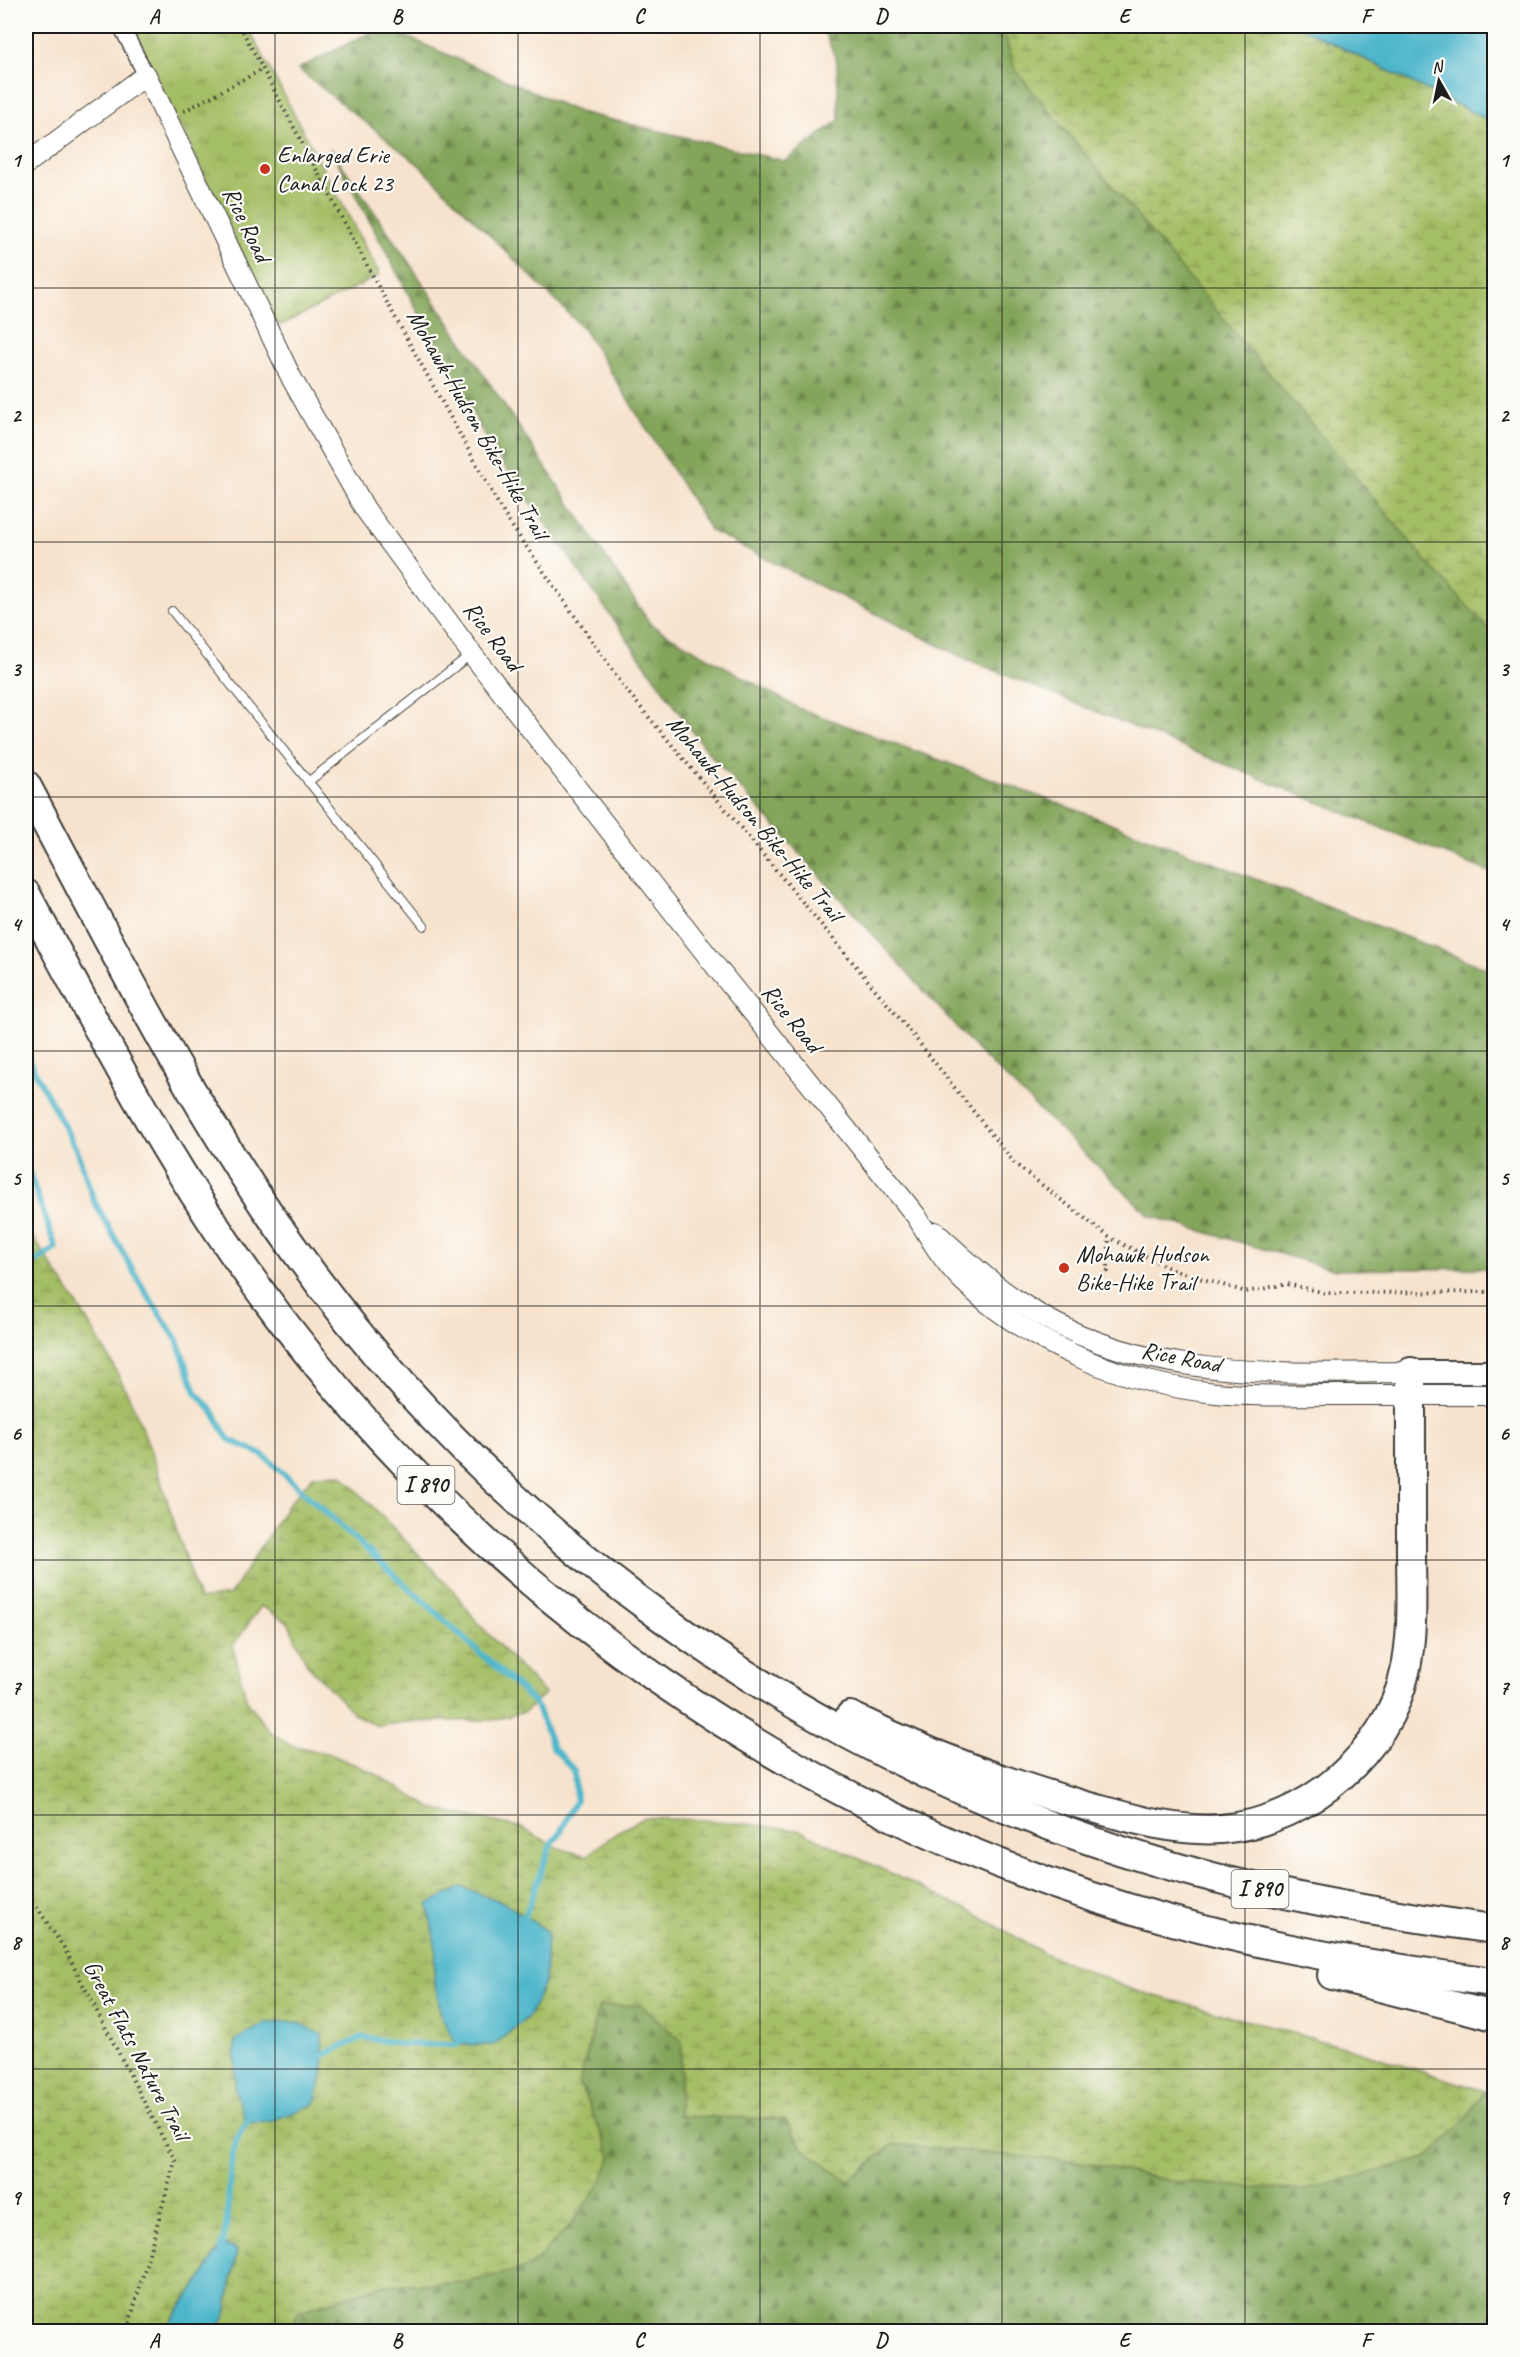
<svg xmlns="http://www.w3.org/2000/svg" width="1520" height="2357" viewBox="0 0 1520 2357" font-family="Caveat,sans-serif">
<defs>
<pattern id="grass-tufts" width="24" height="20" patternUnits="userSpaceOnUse" patternTransform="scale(1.5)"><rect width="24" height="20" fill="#a4be65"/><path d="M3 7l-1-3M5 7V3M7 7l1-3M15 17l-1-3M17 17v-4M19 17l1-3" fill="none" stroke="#859a52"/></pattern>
<pattern id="forest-firs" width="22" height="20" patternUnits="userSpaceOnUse" patternTransform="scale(1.5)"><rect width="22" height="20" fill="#83a55a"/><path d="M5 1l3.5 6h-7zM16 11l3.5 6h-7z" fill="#6a864a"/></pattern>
<pattern id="wetland-marsh" width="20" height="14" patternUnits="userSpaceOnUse" patternTransform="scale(1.5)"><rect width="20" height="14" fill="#a4be65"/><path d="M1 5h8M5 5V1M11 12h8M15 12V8" fill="none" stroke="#859a52"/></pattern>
</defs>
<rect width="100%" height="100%" fill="#fdfcf7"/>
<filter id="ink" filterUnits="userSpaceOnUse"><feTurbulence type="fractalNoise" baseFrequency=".0167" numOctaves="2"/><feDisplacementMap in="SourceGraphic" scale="12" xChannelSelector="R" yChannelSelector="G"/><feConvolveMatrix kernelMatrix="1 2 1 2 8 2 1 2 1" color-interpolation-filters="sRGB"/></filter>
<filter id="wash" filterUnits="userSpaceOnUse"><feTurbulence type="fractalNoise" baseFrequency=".008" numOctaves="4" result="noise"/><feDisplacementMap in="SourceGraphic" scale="24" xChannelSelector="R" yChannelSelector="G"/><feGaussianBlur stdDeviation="1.35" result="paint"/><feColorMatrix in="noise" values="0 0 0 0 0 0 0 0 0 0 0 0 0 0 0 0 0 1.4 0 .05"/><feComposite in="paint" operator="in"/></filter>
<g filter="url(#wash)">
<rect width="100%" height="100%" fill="#f7e3cd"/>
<path fill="url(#grass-tufts)" stroke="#606d40" stroke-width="1.5" d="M 132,26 L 247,26 L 380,275 L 277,327 Z"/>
<g fill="url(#forest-firs)" stroke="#50603b" stroke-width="1.5">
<path d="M 382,26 L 579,112 L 785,161 L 839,120 L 837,62 L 822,26 L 1298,26 L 1494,123 L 1494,874 L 964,658 L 711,531 L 583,328 L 419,165 L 298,69 Z"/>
<path d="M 330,148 L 406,258 L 651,625 L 798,708 L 1079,811 L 1494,971 L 1494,1268 L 1335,1270 L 1150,1216 L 979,1052 L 705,749 L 489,444 Z"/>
<path d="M 641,2005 L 682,2041 L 679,2116 L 785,2119 L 803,2148 L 857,2175 L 893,2144 L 1089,2163 L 1171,2181 L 1466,2119 L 1484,2091 L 1494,2094 L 1494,2331 L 287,2332 L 300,2311 L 382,2285 L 468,2282 L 611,2156 L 579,2083 L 599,2006 Z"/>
</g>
<g fill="url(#wetland-marsh)" stroke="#606d40" stroke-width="1.5" fill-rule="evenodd">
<path d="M 1002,26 L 1298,26 L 1494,123 L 1494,635 L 1427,562 L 1015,70 Z"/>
<path d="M 26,1227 C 62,1281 103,1340 130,1399 C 159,1464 175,1532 199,1599 L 230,1595 L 287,1506 L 314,1475 L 341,1474 L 452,1589 L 477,1622 L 545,1694 L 525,1712 L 493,1720 L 407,1722 L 378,1726 L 354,1714 L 307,1664 L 288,1622 L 261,1606 L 233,1646 L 246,1699 L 269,1731 L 290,1745 L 330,1754 L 376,1774 L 431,1808 L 519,1827 L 559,1848 L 586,1856 L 619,1831 L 644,1818 L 708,1820 L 799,1830 L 970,1911 L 1044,1953 L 1133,1990 L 1348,2048 L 1484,2091 L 1466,2119 L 1427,2158 L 1302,2191 L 1171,2181 L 1089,2163 L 893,2144 L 848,2181 L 803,2148 L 785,2119 L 679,2116 L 682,2041 L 641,2005 L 599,2006 L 579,2083 L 611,2156 L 602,2181 L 570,2225 L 530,2267 L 468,2282 L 382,2285 L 300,2311 L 287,2331 L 217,2331 L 226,2314 L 237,2250 L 223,2244 L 200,2281 L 170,2322 L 172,2331 L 26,2331 ZM 505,1903 L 546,1931 L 442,2018 L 434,1979 L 436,1949 ZM 321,2035 L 324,2069 L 235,2089 Z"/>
</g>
<g fill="#4db6cb" stroke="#346974" stroke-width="1.5">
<path d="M 1298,26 L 1494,26 L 1494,123 Z"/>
<path d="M 462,1887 L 505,1903 L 547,1931 L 545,1981 L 530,2015 L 494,2045 L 457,2045 L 442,2018 L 434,1979 L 436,1949 L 428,1904 Z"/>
<path d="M 298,2022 L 322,2035 L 324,2069 L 315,2104 L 269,2122 L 246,2123 L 235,2089 L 235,2040 L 266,2023 Z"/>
<path d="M 222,2244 L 237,2250 L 226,2314 L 217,2331 L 172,2331 L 170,2322 L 200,2281 Z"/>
</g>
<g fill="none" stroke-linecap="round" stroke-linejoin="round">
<g stroke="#4db6cb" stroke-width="6">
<path d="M 26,1012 L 29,1061 L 77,1151 L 94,1201 L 143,1288 L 177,1340 L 196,1392 L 214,1413 L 228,1439 L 263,1455 L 535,1703 L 553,1748 L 574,1770 L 576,1800 L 560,1833 L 551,1844 L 523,1922"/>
<path d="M 26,1164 L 56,1248 L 26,1268"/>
<path d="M 317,2060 L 323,2055 L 363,2037 L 402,2044 L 457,2045 L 460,2039"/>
<path d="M 220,2249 C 236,2212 219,2147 251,2118"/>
</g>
</g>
</g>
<g filter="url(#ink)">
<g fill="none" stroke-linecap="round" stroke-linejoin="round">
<g stroke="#3d3a37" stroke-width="10">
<g id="service">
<path d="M 172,611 L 424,926"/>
<path d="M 308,782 L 470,655"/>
</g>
</g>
<g stroke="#3d3a37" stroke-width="18">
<path id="minor" d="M 121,26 L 146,75"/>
</g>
<g stroke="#3d3a37" stroke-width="22">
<g id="tertiary">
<path d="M 26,164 L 146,75 L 292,379 L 365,509 L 472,654 L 717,968 L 917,1217 C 930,1239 944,1262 962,1280 C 1028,1345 1125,1384 1216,1393 C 1252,1397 1289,1395 1326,1395 C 1382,1395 1438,1395 1494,1395"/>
<path d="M 935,1232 C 962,1256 989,1282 1019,1302 C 1138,1382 1274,1373 1411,1372"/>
</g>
</g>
<g stroke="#3d3a37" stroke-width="26">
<path id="secondary" d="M 1411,1372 L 1494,1372"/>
</g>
<g stroke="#3d3a37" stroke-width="32">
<g id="motorway">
<path d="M 26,785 C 111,944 191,1107 297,1253 C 498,1533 792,1744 1119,1850 C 1241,1890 1368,1912 1494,1929"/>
<path d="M 26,894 C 97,1028 167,1162 255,1284 C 478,1592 806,1822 1173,1921 C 1278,1950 1386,1968 1494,1982"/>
<path d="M 850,1716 C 928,1754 1007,1784 1090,1807 C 1133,1819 1176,1832 1221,1829 C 1266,1825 1308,1806 1341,1776 C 1372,1749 1396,1713 1405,1672 C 1414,1632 1411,1590 1411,1549 C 1411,1490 1411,1431 1411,1372"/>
<path d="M 1332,1975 L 1494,2016"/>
</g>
</g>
<g stroke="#3d3a37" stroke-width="4" stroke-dasharray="1.5 4.5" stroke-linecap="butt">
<path d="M 240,26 L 384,297 L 505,516 L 627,691 L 909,1030 L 1015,1164 L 1109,1237 L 1173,1270 L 1246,1292 L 1287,1284 L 1326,1293 L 1494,1292"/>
<path d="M 184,111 L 263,69"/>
<path d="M 1089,1288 L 1108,1271 L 1109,1237"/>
<path d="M 26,1902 L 36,1906 L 64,1948 L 175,2161 L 127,2332"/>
</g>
<use href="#service" stroke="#fff" stroke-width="8"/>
<use href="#minor" stroke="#fff" stroke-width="15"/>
<use href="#tertiary" stroke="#fff" stroke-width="20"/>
<use href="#secondary" stroke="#fff" stroke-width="22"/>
<use href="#motorway" stroke="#fff" stroke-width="28"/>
</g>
</g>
<path fill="none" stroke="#1c1c1c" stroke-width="1.5" stroke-opacity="0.55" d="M 275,26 L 275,2332M 518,26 L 518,2332M 760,26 L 760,2332M 1002,26 L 1002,2332M 1245,26 L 1245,2332M 26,288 L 1494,288M 26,542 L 1494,542M 26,797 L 1494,797M 26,1051 L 1494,1051M 26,1306 L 1494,1306M 26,1560 L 1494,1560M 26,1815 L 1494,1815M 26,2069 L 1494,2069"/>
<g fill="#c8321e" stroke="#fdfcf7" stroke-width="2">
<circle cx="265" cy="169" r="6"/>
<circle cx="1064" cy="1268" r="6"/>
</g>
<g text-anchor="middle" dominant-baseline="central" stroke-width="4.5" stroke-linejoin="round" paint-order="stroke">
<g fill="#fdfcf7" stroke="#605f5e" stroke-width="1.5">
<rect x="397.5" y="1466" width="57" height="38" rx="4.5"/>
<rect x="1231.5" y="1870" width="57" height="38" rx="4.5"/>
</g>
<g font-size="22" font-weight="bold" fill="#1c1c1c">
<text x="426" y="1485">I 890</text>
<text x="1260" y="1889">I 890</text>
</g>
<g font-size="24" fill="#1c1c1c" stroke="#fdfcf7" text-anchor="start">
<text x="277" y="155">Enlarged Erie<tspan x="277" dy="28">Canal Lock 23</tspan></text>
<text x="1076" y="1254">Mohawk Hudson<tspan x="1076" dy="28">Bike-Hike Trail</tspan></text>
</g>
<g font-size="24" fill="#1c1c1c" stroke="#fdfcf7">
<text transform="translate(247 224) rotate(64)">Rice Road</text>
<text transform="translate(478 424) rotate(60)">Mohawk-Hudson Bike-Hike Trail</text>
<text transform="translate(493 636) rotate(53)">Rice Road</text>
<text transform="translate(755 818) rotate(50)">Mohawk-Hudson Bike-Hike Trail</text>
<text transform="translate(792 1018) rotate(51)">Rice Road</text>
<text transform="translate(1181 1357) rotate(11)">Rice Road</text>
<text transform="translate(137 2050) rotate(62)">Great Flats Nature Trail</text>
</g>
</g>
<rect width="1520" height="2357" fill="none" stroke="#fdfcf7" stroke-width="66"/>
<g transform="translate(1439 81) rotate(351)" stroke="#fdfcf7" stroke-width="4.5" paint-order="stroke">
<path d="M0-4.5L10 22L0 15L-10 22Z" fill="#1c1c1c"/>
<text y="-9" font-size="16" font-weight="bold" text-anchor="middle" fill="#1c1c1c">N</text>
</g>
<rect x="33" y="33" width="1454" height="2291" fill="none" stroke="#1c1c1c" stroke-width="2"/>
<g font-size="20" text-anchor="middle" font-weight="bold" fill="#1c1c1c">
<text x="154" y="23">A</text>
<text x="397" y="23">B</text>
<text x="639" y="23">C</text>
<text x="881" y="23">D</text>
<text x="1124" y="23">E</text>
<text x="1366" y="23">F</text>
<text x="16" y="167">1</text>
<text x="1504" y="167">1</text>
<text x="16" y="422">2</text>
<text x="1504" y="422">2</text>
<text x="16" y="676">3</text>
<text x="1504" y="676">3</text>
<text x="16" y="931">4</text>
<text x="1504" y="931">4</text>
<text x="16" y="1185">5</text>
<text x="1504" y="1185">5</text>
<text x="16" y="1440">6</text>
<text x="1504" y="1440">6</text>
<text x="16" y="1694">7</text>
<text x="1504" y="1694">7</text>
<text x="16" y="1949">8</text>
<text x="1504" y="1949">8</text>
<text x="16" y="2204">9</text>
<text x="1504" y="2204">9</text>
<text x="154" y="2347">A</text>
<text x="397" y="2347">B</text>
<text x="639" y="2347">C</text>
<text x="881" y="2347">D</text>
<text x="1124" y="2347">E</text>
<text x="1366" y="2347">F</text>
</g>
</svg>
